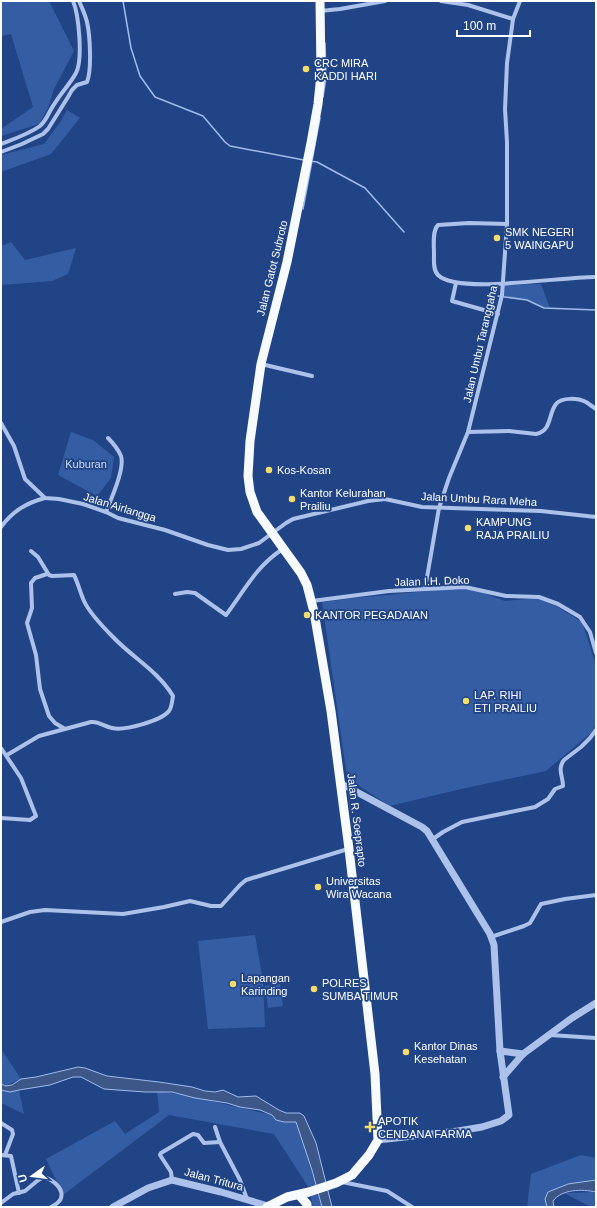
<svg xmlns="http://www.w3.org/2000/svg" width="597" height="1208" viewBox="0 0 597 1208" font-family="Arial,sans-serif">
<rect width="100%" height="100%" fill="#214487"/>
<g fill="#355da4">
<path d="M 1,1 L 49,1 L 74,51 L 54,89 L 48,108 L 39,124 L 1,136 L 1,129 L 33,107 L 11,34 L 1,36 Z"/>
<path d="M 67,110 L 80,118 L 51,154 L 1,172 L 1,155 L 44,144 L 61,121 Z"/>
<path d="M 11,242 L 25,260 L 76,248 L 68,274 L 52,281 L 1,285 L 1,246 Z"/>
<path d="M 541,284 L 550,308 L 544,308 L 527,300 L 502,297 L 503,285 Z"/>
<path d="M 71,432 L 93,440 L 114,457 L 111,478 L 97,496 L 58,475 Z"/>
<path d="M 449,589 L 473,589 L 505,601 L 537,598 L 558,607 L 582,622 L 595,662 L 596,724 L 592,732 L 546,771 L 461,789 L 390,806 L 353,782 L 346,770 L 322,602 L 355,598 Z"/>
<path d="M 255,935 L 263,981 L 265,1027 L 208,1029 L 198,941 Z"/>
<path d="M 280,984 L 283,1006 L 268,1008 L 265,986 Z"/>
<path d="M 1,1049 L 21,1079 L 5,1086 L 1,1082 Z"/>
<path d="M 1,1088 L 19,1090 L 24,1114 L 1,1103 Z"/>
<path d="M 157,1091 L 184,1095 L 272,1115 L 284,1122 L 297,1122 L 323,1207 L 313,1207 L 309,1188 L 274,1134 L 169,1115 L 63,1195 L 46,1159 L 115,1121 L 125,1134 L 159,1112 Z"/>
<path d="M 581,1155 L 596,1158 L 596,1184 L 548,1192 L 547,1207 L 527,1207 L 531,1174 Z"/>
<path d="M 596,1192 L 596,1207 L 591,1207 L 564,1193 Z"/>
</g>
<g fill="#3d5788" stroke="#a0bceb">
<path d="M 78,1067 L 85,1068 L 107,1076 L 159,1082 L 192,1087 L 205,1091 L 215,1092 L 223,1090 L 238,1097 L 256,1096 L 279,1110 L 286,1113 L 300,1113 L 304,1116 L 316,1143 L 332,1207 L 322,1207 L 312,1170 L 296,1122 L 284,1122 L 276,1120 L 272,1115 L 260,1110 L 240,1107 L 227,1103 L 195,1098 L 172,1092 L 145,1092 L 104,1089 L 81,1077 L 73,1077 L 50,1085 L 19,1090 L 10,1092 L 1,1090 L 1,1083 L 5,1086 L 12,1085 L 21,1079 L 36,1077 Z"/>
<path d="M 596,1180 L 596,1192 C 582,1189 562,1189 553,1201 L 554,1207 L 547,1207 L 545,1199 L 548,1192 L 568,1184 Z"/>
</g>
<g fill="none" stroke-linecap="round" stroke-linejoin="round">
<g stroke="#a0bceb" stroke-width="1.5">
<path d="M 123,1 L 131,48 L 140,76 L 155,97 L 203,116 L 225,142 L 230,146 L 304,160"/>
<path d="M 323,97 L 326,78 L 325,43"/>
<path d="M 310,161 L 317,162 L 365,188 L 404,232"/>
<path d="M 303,209 L 320,118"/>
<path d="M 498,296 L 527,300 L 544,308 L 596,310"/>
</g>
<g stroke="#acc2ea" stroke-width="4">
<path d="M 441,1 L 468,5 L 513,19"/>
<path d="M 320,11 L 340,9 L 385,1"/>
<path d="M 1,144 C 14,139 29,134 40,126 C 47,120 49,111 55,103 C 61,93 70,84 76,73 C 83,60 79,15 73,1"/>
<path d="M 1,152 L 22,144 L 43,134 L 48,129 L 68,97 L 72,90 L 77,85 L 87,82 C 92,70 90,35 87,22 C 85,14 82,8 79,1"/>
<path d="M 507,224 L 469,223 L 438,225 C 432,231 434,246 434,255 C 434,261 433,270 438,275 C 458,295 564,276 596,277"/>
<path d="M 456,283 L 452,301 L 498,314"/>
<path d="M 261,364 L 312,376"/>
<path d="M 1,423 L 14,446 L 25,479 L 45,498 L 59,499 L 83,504 L 106,512 L 118,518 L 165,530 L 208,545 L 228,550 L 241,549 L 259,543 L 286,523 L 293,519 L 368,501 L 385,499 L 422,507 L 541,511 L 596,517"/>
<path d="M 468,432 L 509,431 L 536,434 C 552,431 548,414 556,404 C 562,397 578,398 586,402 C 589,404 593,407 596,409"/>
<path d="M 106,512 C 111,499 125,469 121,456 C 118,449 113,443 108,438"/>
<path d="M 1,527 C 13,511 26,503 45,498"/>
<path d="M 47,574 L 35,578 L 31,583 L 32,608 L 27,623 L 36,655 L 40,689 L 49,716 L 55,723 L 65,729"/>
<path d="M 425,589 L 439,508 L 449,478 L 468,432 L 502,295 L 507,224 L 507,142 L 505,109 L 507,63 L 513,19 L 520,1"/>
<path d="M 175,594 L 187,592 L 195,593 L 226,615 C 244,591 257,565 283,549"/>
<path d="M 312,601 L 389,591 L 465,587 L 506,596 L 539,597 L 558,604 L 580,617 L 590,632 L 596,653"/>
<path d="M 1,748 L 21,778 L 36,816 L 30,820 L 1,818"/>
<path d="M 7,755 L 39,736 L 91,722 C 99,721 105,727 112,728 C 124,731 161,721 169,711 C 172,707 172,701 173,696 C 158,671 133,658 113,637 C 103,627 90,614 84,601 C 80,592 78,583 74,575 L 52,576 L 49,575 L 38,557 L 31,551"/>
<path d="M 433,839 L 443,832 L 462,822 L 535,807 L 548,799 L 555,789 L 563,786 C 563,776 557,769 564,760 L 581,747 L 590,738 L 596,730"/>
<path d="M 1,922 L 30,912 L 45,910 L 123,914 L 164,907 L 190,901 L 211,906 L 221,906 L 240,885 L 246,880 L 348,849"/>
<path d="M 491,937 L 524,926 L 530,923 L 541,904 L 565,899 L 596,895"/>
<path d="M 550,1035 L 596,1038"/>
<path d="M 1,1123 L 12,1130 L 13,1134 L 5,1155"/>
<path d="M 215,1127 L 220,1142 L 240,1180 L 247,1199"/>
<path d="M 1,1155 L 11,1156 L 19,1193"/>
<path d="M 172,1180 L 171,1172 L 160,1155 L 161,1153 L 193,1134 L 198,1135 L 204,1143 L 220,1142"/>
<path d="M 342,1182 L 387,1191 L 412,1207"/>
<path d="M 1,1203 L 13,1194 L 25,1191 L 37,1181 L 43,1177 C 52,1179 64,1188 61,1198 C 60,1202 55,1205 51,1207"/>
</g>
<g stroke="#acc2ea" stroke-width="7">
<path d="M 340,783 L 422,827 L 427,831 L 490,934 L 494,945 L 500,1051 L 509,1115 L 501,1121 L 482,1127 L 458,1131 L 378,1140"/>
<path d="M 500,1051 L 523,1054"/>
<path d="M 503,1077 L 523,1054 L 572,1018 L 596,1003"/>
<path d="M 113,1207 L 148,1188 L 172,1180 L 221,1192 L 268,1206"/>
</g>
<g stroke="#f7fafe" stroke-width="9">
<path d="M 299,1195 L 307,1204 L 307,1207"/>
<path d="M 267,1207 L 287,1197 L 309,1192 L 336,1183 L 352,1175 L 369,1155 L 378,1140 L 375,1074 L 349,849 L 331,711 L 314,612 L 307,585 L 301,573 L 257,512 L 250,492 L 248,476 L 250,441 L 261,364 L 287,262 L 311,143 L 318,104 L 321,74 L 320,1"/>
</g>
</g>
<g fill="#f6db6d" stroke="#214487" stroke-width="1.5">
<circle cx="306" cy="69" r="4"/>
<circle cx="497" cy="238" r="4"/>
<circle cx="269" cy="470" r="4"/>
<circle cx="292" cy="499" r="4"/>
<circle cx="468" cy="528" r="4"/>
<circle cx="307" cy="615" r="4"/>
<circle cx="466" cy="701" r="4"/>
<circle cx="318" cy="887" r="4"/>
<circle cx="233" cy="984" r="4"/>
<circle cx="314" cy="989" r="4"/>
<circle cx="406" cy="1052" r="4"/>
<path d="M368 1121h4v4h4v4h-4v4h-4v-4h-4v-4h4z"/>
</g>
<g text-anchor="middle" dominant-baseline="central" stroke-width="3.5" stroke-linejoin="round" paint-order="stroke">
<g font-size="11" fill="#fff" stroke="#214487" text-anchor="start">
<text x="314" y="63">CRC MIRA<tspan x="314" dy="13">KADDI HARI</tspan></text>
<text x="505" y="232">SMK NEGERI<tspan x="505" dy="13">5 WAINGAPU</tspan></text>
<text x="277" y="470">Kos-Kosan</text>
<text x="300" y="493">Kantor Kelurahan<tspan x="300" dy="13">Prailiu</tspan></text>
<text x="476" y="522">KAMPUNG<tspan x="476" dy="13">RAJA PRAILIU</tspan></text>
<text x="315" y="615">KANTOR PEGADAIAN</text>
<text x="474" y="695">LAP. RIHI<tspan x="474" dy="13">ETI PRAILIU</tspan></text>
<text x="326" y="881">Universitas<tspan x="326" dy="13">Wira Wacana</tspan></text>
<text x="241" y="978">Lapangan<tspan x="241" dy="13">Karinding</tspan></text>
<text x="322" y="983">POLRES<tspan x="322" dy="13">SUMBA TIMUR</tspan></text>
<text x="414" y="1046">Kantor Dinas<tspan x="414" dy="13">Kesehatan</tspan></text>
<text x="378" y="1121">APOTIK<tspan x="378" dy="13">CENDANA FARMA</tspan></text>
</g>
<g font-size="11" fill="#fff" stroke="#214487">
<text transform="translate(272 268) rotate(-76)">Jalan Gatot Subroto</text>
<text transform="translate(480 344) rotate(-77)">Jalan Umbu Taranggaha</text>
<text transform="translate(479 499) rotate(3)">Jalan Umbu Rara Meha</text>
<text transform="translate(120 507) rotate(17)">Jalan Airlangga</text>
<text transform="translate(432 581) rotate(-2)">Jalan I.H. Doko</text>
<text transform="translate(357 820) rotate(83)">Jalan R. Soeprapto</text>
<text transform="translate(214 1179) rotate(15)">Jalan Tritura</text>
</g>
<g font-size="11" fill="#d0def7" stroke="#214487">
<text x="86" y="464">Kuburan</text>
</g>
</g>
<rect width="597" height="1208" fill="none" stroke="#ffffff" stroke-width="4"/>
<g transform="translate(32 1176) rotate(256)" stroke="#214487" stroke-width="3" paint-order="stroke">
<path d="M0-3L7 15L0 10L-7 15Z" fill="#ffffff"/>
<text y="-6" font-size="11" font-weight="bold" text-anchor="middle" fill="#ffffff">U</text>
</g>
<path d="M457 30v6h73v-6" fill="none" stroke="#ffffff" stroke-width="2"/>
<text x="463" y="30" font-size="12" fill="#ffffff" stroke="#214487" stroke-width="3" paint-order="stroke">100 m</text>
</svg>
